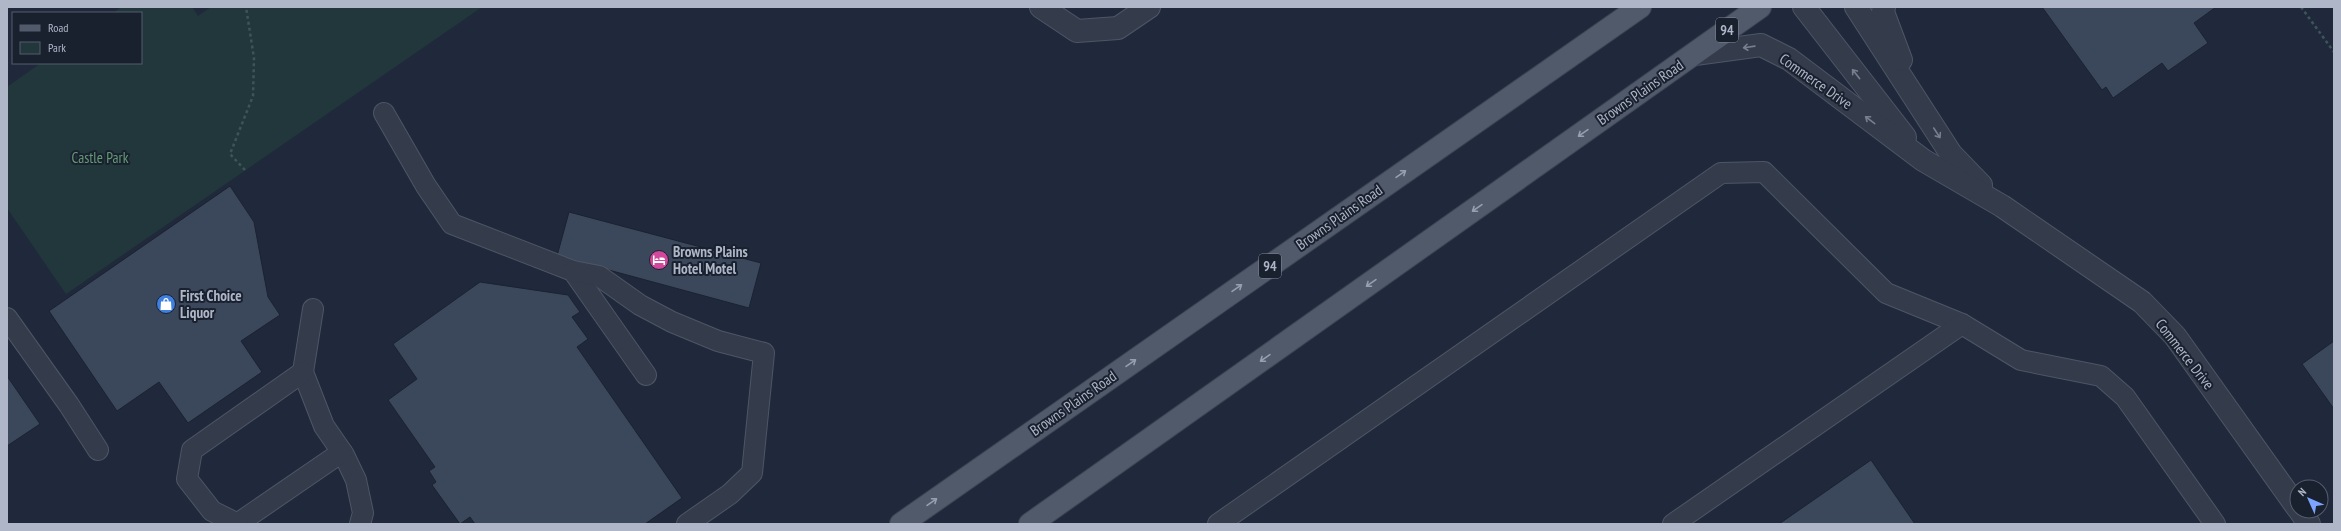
<svg xmlns="http://www.w3.org/2000/svg" width="2341" height="531" viewBox="0 0 2341 531" font-family="'PT Sans Narrow',sans-serif">
<rect width="100%" height="100%" fill="#20293b"/>
<path fill="#22373c" d="M 121,7 L 192,7 L 198,16 L 211,7 L 482,7 L 66,294 L 7,208 L 7,87 L 41,63 L 141,63 L 141,13 L 113,13 Z"/>
<g fill="#3b475b" stroke="#1b2331">
<path d="M 2042,7 L 2216,7 L 2194,23 L 2208,43 L 2168,71 L 2162,63 L 2113,98 L 2106,87 L 2102,90 Z"/>
<path d="M 230,186 L 254,222 L 268,297 L 280,315 L 241,341 L 262,372 L 188,423 L 159,382 L 117,411 L 49,311 Z"/>
<path d="M 569,212 L 761,263 L 749,308 L 557,256 Z"/>
<path d="M 480,282 L 568,295 L 580,312 L 572,317 L 588,339 L 577,347 L 682,498 L 645,524 L 475,524 L 470,517 L 460,524 L 432,485 L 436,482 L 429,471 L 435,467 L 388,400 L 417,379 L 393,344 Z"/>
<path d="M 2334,341 L 2334,409 L 2302,364 Z"/>
<path d="M 7,376 L 40,424 L 7,446 Z"/>
<path d="M 1871,460 L 1915,524 L 1779,524 Z"/>
</g>
<g fill="none" stroke-linecap="round" stroke-linejoin="round">
<g stroke="#4e5665" stroke-width="22">
<g id="service">
<path d="M 384,113 L 426,186 L 452,224 L 573,271 L 646,375"/>
<path d="M 573,271 L 599,276 L 640,305 L 672,322 L 718,341 L 764,353 L 752,473 L 730,494 L 687,524"/>
<path d="M 313,309 L 303,372 L 324,426 L 344,455 L 356,480 L 363,513 L 360,524"/>
<path d="M 7,318 L 69,405 L 98,450"/>
<path d="M 237,524 L 342,452"/>
<path d="M 238,524 L 212,511 L 187,479 L 192,450 L 303,372"/>
<path d="M 1218,524 L 1721,173 L 1764,172 L 1886,293 L 1962,324 L 2021,360 L 2101,376 L 2125,397 L 2215,524"/>
<path d="M 1673,524 L 1962,324"/>
</g>
</g>
<g stroke="#4e5665" stroke-width="24">
<g id="minor">
<path d="M 1041,7 L 1077,31 L 1118,28 L 1149,7"/>
<path d="M 1804,7 L 1905,137"/>
<path d="M 1856,7 L 1951,154 L 1981,185"/>
<path d="M 1884,7 L 1883,12 L 1901,60"/>
<path d="M 1695,54 L 1761,45 L 1789,59 L 1923,160 L 2002,206 L 2142,302 L 2175,336 L 2297,507"/>
<path d="M 2300,511 L 2309,524"/>
</g>
</g>
<g stroke="#3d4554" stroke-width="24">
<g id="primary">
<path d="M 901,524 L 1640,7"/>
<path d="M 1030,524 L 1760,7"/>
</g>
</g>
<g stroke="#3f5459" stroke-width="2.5" stroke-dasharray="3 3" stroke-linecap="butt">
<path d="M 2301,7 L 2334,52"/>
<path d="M 245,170 L 230,154 L 253,96 L 254,58 L 246,7"/>
</g>
<use href="#service" stroke="#343b4b" stroke-width="20"/>
<use href="#minor" stroke="#343b4b" stroke-width="22"/>
<use href="#primary" stroke="#515a6b" stroke-width="22"/>
</g>
<defs><path id="oneway-shaft" d="M-6 0H5M1.5-3L5.5 0L1.5 3" fill="none" stroke-width="1.6" stroke-linecap="round" stroke-linejoin="round"/></defs>
<g stroke="#777f8f">
<use href="#oneway-shaft" transform="translate(1749 47) rotate(172)"/>
<use href="#oneway-shaft" transform="translate(1856 74) rotate(-128)"/>
<use href="#oneway-shaft" transform="translate(1870 120) rotate(-143)"/>
<use href="#oneway-shaft" transform="translate(1937 133) rotate(57)"/>
</g>
<g stroke="#979fb0">
<use href="#oneway-shaft" transform="translate(1583 133) rotate(145)"/>
<use href="#oneway-shaft" transform="translate(1401 174) rotate(-35)"/>
<use href="#oneway-shaft" transform="translate(1477 208) rotate(145)"/>
<use href="#oneway-shaft" transform="translate(1371 283) rotate(145)"/>
<use href="#oneway-shaft" transform="translate(1237 288) rotate(-35)"/>
<use href="#oneway-shaft" transform="translate(1265 358) rotate(145)"/>
<use href="#oneway-shaft" transform="translate(1131 363) rotate(-35)"/>
<use href="#oneway-shaft" transform="translate(932 502) rotate(-35)"/>
</g>
<defs>
<g id="hotel-disc" transform="scale(1)"><circle r="9.5" fill="#d1479c" stroke="#19212f"/><path d="M-6-4.5h1.5V1H6V5H4.5V3h-9V5H-6ZM-4 0a1.8 1.8 0 1 1 3.6 0ZM.5 0V-2.5h3Q6-2.5 6 0Z" fill="#fff"/></g>
<g id="shop-disc" transform="scale(1)"><circle r="9.5" fill="#3f7fe0" stroke="#19212f"/><path d="M-5-2.5h2.3a2.7 3.5 0 0 1 5.4 0H5L5.5 6h-11ZM-1.5-2.5h3a1.5 2.3 0 0 0-3 0Z" fill="#fff"/></g>
</defs>
<g fill-rule="evenodd">
<use href="#hotel-disc" x="659" y="260"/>
<use href="#shop-disc" x="166" y="304"/>
</g>
<g text-anchor="middle" dominant-baseline="central" stroke-width="4" stroke-linejoin="round" paint-order="stroke">
<g fill="#19212f" stroke="#818999" stroke-width="1">
<rect x="1716" y="18" width="22" height="24" rx="3"/>
<rect x="1259" y="254" width="22" height="24" rx="3"/>
</g>
<g font-size="14" font-weight="bold" fill="#aeb6c7">
<text x="1727" y="30">94</text>
<text x="1270" y="266">94</text>
</g>
<g font-size="15" fill="#aeb6c7" stroke="#19212f">
<text transform="translate(1816 81) rotate(35)">Commerce Drive</text>
<text transform="translate(1640 92) rotate(-35)">Browns Plains Road</text>
<text transform="translate(1339 217) rotate(-35)">Browns Plains Road</text>
<text transform="translate(2185 354) rotate(52)">Commerce Drive</text>
<text transform="translate(1073 403) rotate(-35)">Browns Plains Road</text>
</g>
<g font-size="15" fill="#649a74" stroke="#19212f">
<text x="100" y="157">Castle Park</text>
</g>
<g font-size="15" font-weight="bold" fill="#aeb6c7" stroke="#19212f" text-anchor="start">
<text x="673" y="251">Browns Plains<tspan x="673" dy="17">Hotel Motel</tspan></text>
<text x="180" y="295">First Choice<tspan x="180" dy="17">Liquor</tspan></text>
</g>
</g>
<rect width="2341" height="531" fill="none" stroke="#aeb6c7" stroke-width="16"/>
<rect x="12" y="12" width="130" height="52" fill="#19212f" stroke="#555d6c"/>
<rect x="20" y="25" width="20" height="6" fill="#515a6b" stroke="#555d6c"/>
<text x="48" y="32" font-size="12" fill="#aeb6c7">Road</text>
<rect x="20" y="42" width="20" height="12" fill="#22373c" stroke="#555d6c"/>
<text x="48" y="52" font-size="12" fill="#aeb6c7">Park</text>
<g transform="translate(2309 499) rotate(315)"><circle r="19" fill="#19212f" stroke="#555d6c"/>
<path d="M0-3L7 15L0 10L-7 15Z" fill="#7ca4ff"/>
<text y="-6" font-size="11" font-weight="bold" text-anchor="middle" fill="#aeb6c7">N</text>
</g>
</svg>
